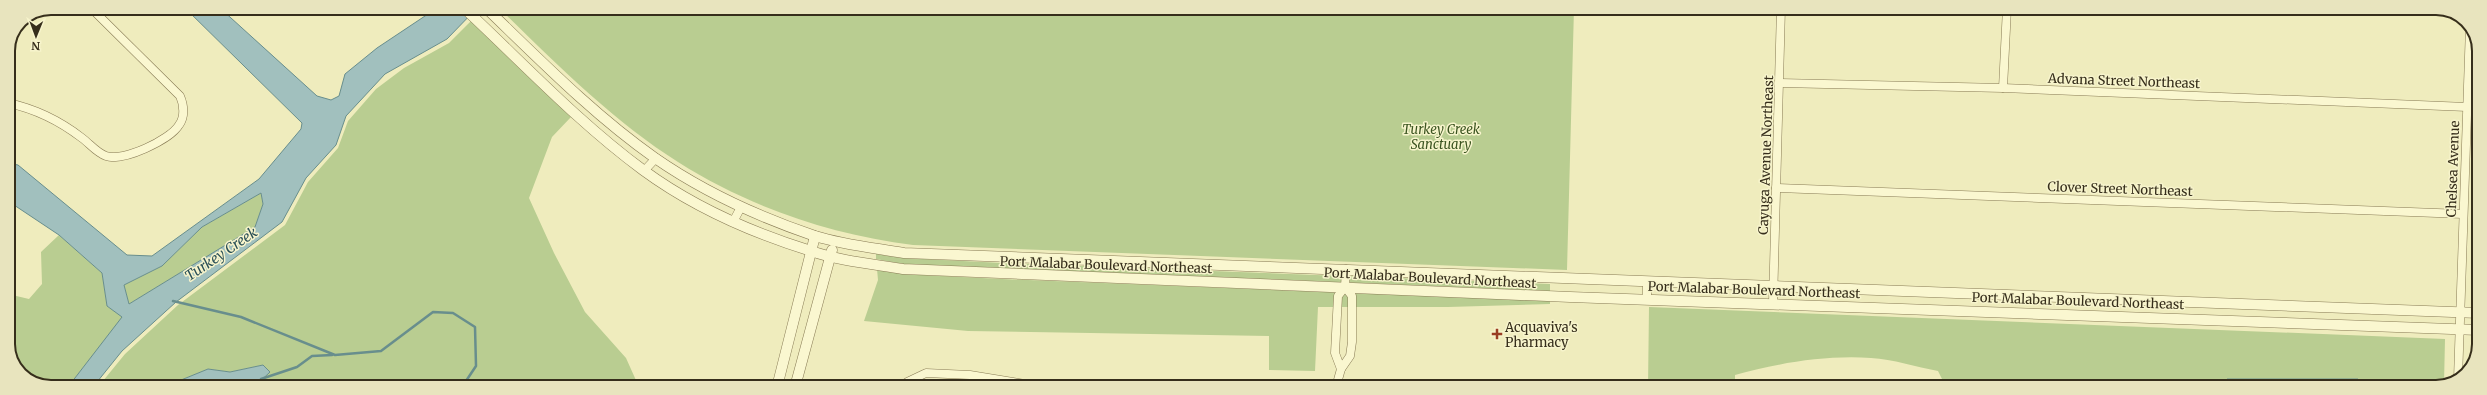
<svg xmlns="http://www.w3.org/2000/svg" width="2487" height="395" viewBox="0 0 2487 395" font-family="Merriweather,serif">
<rect width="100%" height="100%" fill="#efecbd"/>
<g fill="#b9cd91">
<path d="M 499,8 L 1574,8 L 1567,270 L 913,245 C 829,234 749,207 678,162 C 614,122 553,61 499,8 Z"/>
<path d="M 471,21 L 571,117 L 552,137 L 529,198 L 554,253 L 585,312 L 626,358 L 639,387 L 254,387 L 270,372 L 263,365 L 230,372 L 208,369 L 164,387 L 98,387 L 125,354 L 178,305 L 285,225 L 308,182 L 338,148 L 348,121 L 376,89 L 404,68 L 449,43 Z"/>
<path d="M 261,193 L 263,204 L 255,227 L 129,304 L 124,285 L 162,266 L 202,227 Z"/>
<path d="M 59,235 L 102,273 L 107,306 L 123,317 L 68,387 L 46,387 L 21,374 L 8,349 L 8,294 L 29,299 L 42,284 L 41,252 Z"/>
<path d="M 876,254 L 903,258 L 1003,263 L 1550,284 L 1550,291 L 903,264 L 876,259 Z"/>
<path d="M 877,269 L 902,274 L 1002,279 L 1550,301 L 1550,304 L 1448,307 L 1318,307 L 1315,371 L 1269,370 L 1269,336 L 968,331 L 864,321 L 878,280 Z"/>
<path d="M 1649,307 L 2445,339 L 2444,384 L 2435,387 L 2361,387 L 2357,379 L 2225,379 L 2142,384 L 2139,387 L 1946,387 L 1938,371 C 1916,367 1893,359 1871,358 C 1825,355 1779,363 1735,375 L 1735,387 L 1648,387 Z"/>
</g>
<g fill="#a1c0be" stroke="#688e8d" fill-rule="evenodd">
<path d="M 185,8 L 220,8 L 317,96 L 331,100 L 339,96 L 345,74 L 377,48 L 428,14 L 439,8 L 477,8 L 447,39 L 385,74 L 346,116 L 336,145 L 306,178 L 282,222 L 176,302 L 122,351 L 93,387 L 68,387 L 122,317 L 107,306 L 102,273 L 59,235 L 8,201 L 8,163 L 18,165 L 127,255 L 152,256 L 259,179 L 301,129 L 302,123 ZM 261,193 L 263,204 L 255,227 L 129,304 L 124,285 L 162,266 L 202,227 Z"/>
<path d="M 263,365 L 270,372 L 254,387 L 164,387 L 208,369 L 230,372 Z"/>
<path d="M 2227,379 L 2358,379 L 2361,384 L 2361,387 L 2232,387 Z"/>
</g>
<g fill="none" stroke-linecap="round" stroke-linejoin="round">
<g stroke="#688e8d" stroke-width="2.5">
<path d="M 173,301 L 241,317 L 335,355 L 381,351 L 433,312 L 453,313 L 475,327 L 476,366 L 462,387"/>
<path d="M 261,379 L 297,367 L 312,356 L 332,355"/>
</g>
<g stroke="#887b55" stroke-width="9">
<g id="minor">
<path d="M 1780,83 L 2003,88 L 2467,107"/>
<path d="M 2003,88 L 2007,8"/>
<path d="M 8,103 C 36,109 60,121 82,138 C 90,144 97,153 106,156 C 123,162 170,140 179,125 C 185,117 184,105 180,96 L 91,8"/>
<path d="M 644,171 L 656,158"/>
<path d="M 1776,188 L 2463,214"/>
<path d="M 733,222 L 741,207"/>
<path d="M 1647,299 L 1647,282"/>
<path d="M 1773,303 L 1781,8"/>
<path d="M 1341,369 L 1350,356 L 1352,342 L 1352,296 L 1345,287"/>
<path d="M 2458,379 L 2470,27"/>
<path d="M 907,382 L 926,373 L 970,375 L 1044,387"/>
<path d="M 1315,387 L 1336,387"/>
<path d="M 1336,387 L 1341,369 L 1335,353 L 1338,296 L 1345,287 L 1346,269"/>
</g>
</g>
<g stroke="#887b55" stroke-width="11">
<g id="tertiary">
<path d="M 464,8 C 523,63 578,122 643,170 C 692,206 753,233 811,251 C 840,261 873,264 903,269 L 1570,297 L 2479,330"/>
<path d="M 486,8 C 540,60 594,115 655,158 C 704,192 759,217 815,236 C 844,245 875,248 904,253 L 2479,313"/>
<path d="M 777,387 L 815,236"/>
<path d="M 795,387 L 832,250"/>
</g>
</g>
<use href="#minor" stroke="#faf7d0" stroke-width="8"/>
<use href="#tertiary" stroke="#faf7d0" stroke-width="10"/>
</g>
<path fill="#993d23" stroke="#f7f4cc" stroke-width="1.5" d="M1495 328h4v4h4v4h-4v4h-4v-4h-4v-4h4z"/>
<g text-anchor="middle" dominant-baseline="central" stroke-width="3" stroke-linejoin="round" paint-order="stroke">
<g font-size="13" fill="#362e1b" stroke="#f7f4cc">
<text transform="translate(2124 81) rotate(2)">Advana Street Northeast</text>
<text transform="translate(1766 155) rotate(-88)">Cayuga Avenue Northeast</text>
<text transform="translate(2453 169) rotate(-88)">Chelsea Avenue</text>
<text transform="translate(2120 189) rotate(2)">Clover Street Northeast</text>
<text transform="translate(1106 265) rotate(2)">Port Malabar Boulevard Northeast</text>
<text transform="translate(1430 278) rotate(3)">Port Malabar Boulevard Northeast</text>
<text transform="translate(1754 290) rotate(2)">Port Malabar Boulevard Northeast</text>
<text transform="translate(2078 301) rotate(2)">Port Malabar Boulevard Northeast</text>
</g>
<g font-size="13" font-style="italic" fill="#3b5420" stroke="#f7f4cc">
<text x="1441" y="129">Turkey Creek<tspan x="1441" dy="15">Sanctuary</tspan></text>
</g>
<g font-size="13" fill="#362e1b" stroke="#f7f4cc" text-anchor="start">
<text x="1505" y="327">Acquaviva's<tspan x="1505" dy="15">Pharmacy</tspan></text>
</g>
<g font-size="14" font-style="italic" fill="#294f57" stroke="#f7f4cc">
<text transform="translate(221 254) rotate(-34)">Turkey Creek</text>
</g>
</g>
<path d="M0 0H2487V395H0ZM51 15H2436A36 36 0 0 1 2472 51V344A36 36 0 0 1 2436 380H51A36 36 0 0 1 15 344V51A36 36 0 0 1 51 15Z" fill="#e8e4be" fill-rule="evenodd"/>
<path fill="none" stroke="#362e1b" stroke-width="2" d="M51 15H2436A36 36 0 0 1 2472 51V344A36 36 0 0 1 2436 380H51A36 36 0 0 1 15 344V51A36 36 0 0 1 51 15Z"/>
<g transform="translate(36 36) rotate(181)" stroke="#f7f4cc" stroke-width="3" paint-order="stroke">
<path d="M0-3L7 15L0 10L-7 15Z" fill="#362e1b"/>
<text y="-6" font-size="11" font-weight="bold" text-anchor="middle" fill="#362e1b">N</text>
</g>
</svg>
